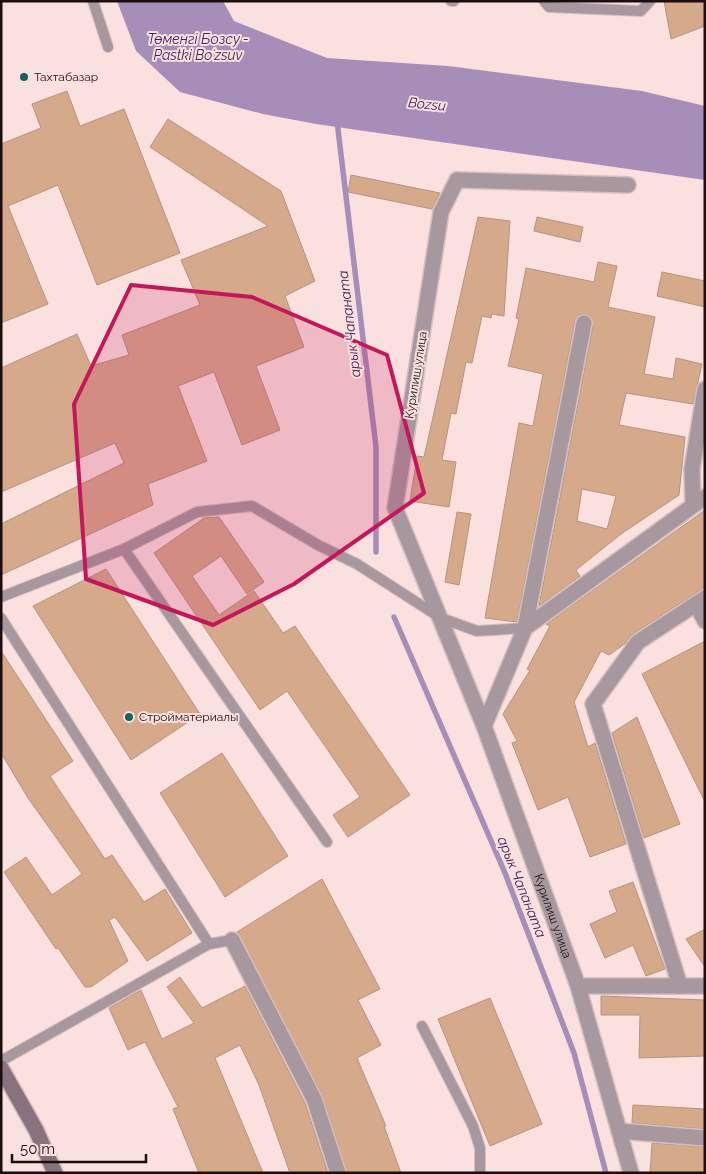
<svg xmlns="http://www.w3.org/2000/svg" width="706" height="1174" viewBox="0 0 706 1174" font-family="Raleway,sans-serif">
<rect width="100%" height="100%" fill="#fae1e0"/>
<path fill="#a68eb9" d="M 117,1 L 223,1 L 234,21 L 327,58 L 448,66 L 642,91 L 705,106 L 705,180 L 316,124 L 263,114 L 180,92 L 136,51 Z"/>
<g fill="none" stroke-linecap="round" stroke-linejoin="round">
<g stroke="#a68eb9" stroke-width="5.5">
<path d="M 337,121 L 376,447 L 376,552"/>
<path d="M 394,617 L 505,873 L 574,1053 L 606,1173"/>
</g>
</g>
<g fill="#d7a98b" stroke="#b29481" fill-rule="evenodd">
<path d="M 664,1 L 705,1 L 705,26 L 671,39 Z"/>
<path d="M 67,91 L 80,126 L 124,109 L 180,253 L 97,285 L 58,185 L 8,206 L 48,304 L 1,323 L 1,144 L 41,128 L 32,104 Z"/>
<path d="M 168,119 L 281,191 L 315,281 L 285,296 L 304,347 L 256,366 L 280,430 L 242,445 L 214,372 L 178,386 L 207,461 L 148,484 L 153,505 L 1,575 L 1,524 L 124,463 L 115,443 L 1,492 L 1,368 L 77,334 L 91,366 L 129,355 L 122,335 L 200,305 L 181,260 L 268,226 L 150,147 Z"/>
<path d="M 351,175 L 440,193 L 432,209 L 348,192 Z"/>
<path d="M 478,217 L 510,221 L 504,316 L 492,314 L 491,318 L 482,316 L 472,363 L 466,362 L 456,414 L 451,413 L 442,460 L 456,462 L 449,507 L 410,501 L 417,456 L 424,457 Z"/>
<path d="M 537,217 L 583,227 L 580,242 L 534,231 Z"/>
<path d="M 598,262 L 617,266 L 608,307 L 655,317 L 644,374 L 673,379 L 676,358 L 702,364 L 693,404 L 626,393 L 619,425 L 685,437 L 679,495 L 621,534 L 576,570 L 580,576 L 539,606 L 593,325 L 590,316 L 580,314 L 575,321 L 517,622 L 485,618 L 519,423 L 533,426 L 543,374 L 508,366 L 519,319 L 516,318 L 526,268 L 594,282 ZM 582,489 L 616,496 L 607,529 L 577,521 Z"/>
<path d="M 662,272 L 705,281 L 705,307 L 657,296 Z"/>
<path d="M 705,510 L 705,587 L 633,634 L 626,643 L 609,655 L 601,651 L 574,702 L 588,747 L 595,743 L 626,844 L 590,857 L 568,797 L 538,810 L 512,743 L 517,741 L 503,714 L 530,670 L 527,669 L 550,626 L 546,624 Z"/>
<path d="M 457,512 L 471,514 L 459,585 L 445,582 Z"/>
<path d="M 219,517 L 264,582 L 247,594 L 221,556 L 192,576 L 219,615 L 254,591 L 283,633 L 295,626 L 410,795 L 348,837 L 333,815 L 360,797 L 287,691 L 260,710 L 154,553 L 204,518 Z"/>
<path d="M 106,569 L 200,714 L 131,760 L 33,606 Z"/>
<path d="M 705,641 L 705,802 L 642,674 Z"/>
<path d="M 1,651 L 73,761 L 50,776 L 105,859 L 112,855 L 144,902 L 165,889 L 192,933 L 147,961 L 115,917 L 109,920 L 128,961 L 91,987 L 85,987 L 58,948 L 56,949 L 4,872 L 26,857 L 52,895 L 82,874 L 28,798 L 1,753 Z"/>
<path d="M 637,717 L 680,824 L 644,838 L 612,733 Z"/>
<path d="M 222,753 L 288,856 L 225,897 L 160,793 Z"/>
<path d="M 322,879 L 380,989 L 358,1000 L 381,1045 L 357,1058 L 386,1126 L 384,1126 L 401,1173 L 347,1173 L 322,1095 L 237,932 Z"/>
<path d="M 633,882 L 665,969 L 646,976 L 633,945 L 605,958 L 590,924 L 617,912 L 609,891 Z"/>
<path d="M 705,929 L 705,967 L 686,939 Z"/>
<path d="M 180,977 L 202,1008 L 245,986 L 305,1103 L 328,1173 L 290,1173 L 259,1085 L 240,1045 L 215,1058 L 263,1173 L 199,1173 L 173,1109 L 178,1107 L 145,1042 L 128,1050 L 109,1008 L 141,990 L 162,1039 L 194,1023 L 167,987 Z"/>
<path d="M 601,996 L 705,1000 L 705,1056 L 639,1058 L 640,1015 L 601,1015 Z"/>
<path d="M 490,998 L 542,1124 L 490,1146 L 438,1019 Z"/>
<path d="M 633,1105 L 705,1109 L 705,1129 L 632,1123 Z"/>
<path d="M 652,1143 L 705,1147 L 705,1173 L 650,1173 Z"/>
</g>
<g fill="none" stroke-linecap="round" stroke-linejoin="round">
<g stroke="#d6bfbe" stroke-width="12">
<g id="lane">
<path d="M 93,1 L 108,47"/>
<path d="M 451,1 L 454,1"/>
<path d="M 544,1 L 549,7 L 641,11 L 650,1"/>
<path d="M 124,549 L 327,842"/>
<path d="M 1,597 L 124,549 L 197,512 L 252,506 L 318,545 L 357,564 L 441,618 L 477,631 L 525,628"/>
<path d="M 1,618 L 209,944"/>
<path d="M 422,1026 L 473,1126 L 480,1148 L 480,1173"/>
<path d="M 1,1061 L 209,944 L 232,940"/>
</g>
</g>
<g stroke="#d6bfbe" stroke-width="18">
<g id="street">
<path id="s1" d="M 628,185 L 457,180 L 441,212 L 395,508 L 484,726 L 578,986 L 705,986"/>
<path d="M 693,505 L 692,469 L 705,389"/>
<path d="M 696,604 L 705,621"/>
<path d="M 525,628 L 705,497"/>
<path d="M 484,726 L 525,628 L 584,323"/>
<path d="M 232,940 L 314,1099 L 338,1173"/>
<path d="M 578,986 L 631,1173"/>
<path d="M 680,986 L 593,704 L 638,642 L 705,598"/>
<path d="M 619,1131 L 705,1138"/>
</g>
</g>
<g stroke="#d6bfbe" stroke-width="18">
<path id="secondary" d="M 1,1068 L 36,1130 L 55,1173"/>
</g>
<use href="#lane" stroke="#a798a0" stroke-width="10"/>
<use href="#street" stroke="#a798a0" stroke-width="15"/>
<use href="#secondary" stroke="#87727d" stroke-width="15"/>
</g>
<path fill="#c2185b" fill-opacity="0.2" stroke="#c2185b" stroke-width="4" stroke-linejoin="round" d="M 131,285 L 252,297 L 387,355 L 424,493 L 294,584 L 213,625 L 86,579 L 74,404 Z"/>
<g fill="#156464" stroke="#fae1e0" stroke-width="2">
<circle cx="24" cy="77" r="5"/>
<circle cx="129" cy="717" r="5"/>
</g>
<g text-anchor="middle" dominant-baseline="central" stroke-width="4" stroke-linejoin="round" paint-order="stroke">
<g font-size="12" fill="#1b0e0e" stroke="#fae1e0" text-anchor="start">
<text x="34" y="77">Тахтабазар</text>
<text x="139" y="717">Стройматериалы</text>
</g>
<g font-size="12" fill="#1b0e0e" stroke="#fae1e0">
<text transform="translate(416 375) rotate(-81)">Курилиш улица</text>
<text stroke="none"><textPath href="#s1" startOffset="944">Курилиш улица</textPath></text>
</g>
<g font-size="14" font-style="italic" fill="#412157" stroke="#fae1e0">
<text x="198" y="39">Төменгі Бозсу -<tspan x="198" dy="16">Pastki Boʻzsuv</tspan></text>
<text transform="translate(427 104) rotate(6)">Bozsu</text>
<text transform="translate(349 324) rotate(-97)">арык Чапаната</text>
<text transform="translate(522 887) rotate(68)">арык Чапаната</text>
</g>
</g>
<rect width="706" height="1174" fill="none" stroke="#1b0e0e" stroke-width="5"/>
<path d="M12 1154v8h134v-8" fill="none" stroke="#1b0e0e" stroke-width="2.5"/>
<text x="20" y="1154" font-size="15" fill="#1b0e0e" stroke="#fae1e0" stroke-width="4" paint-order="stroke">50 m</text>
</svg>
